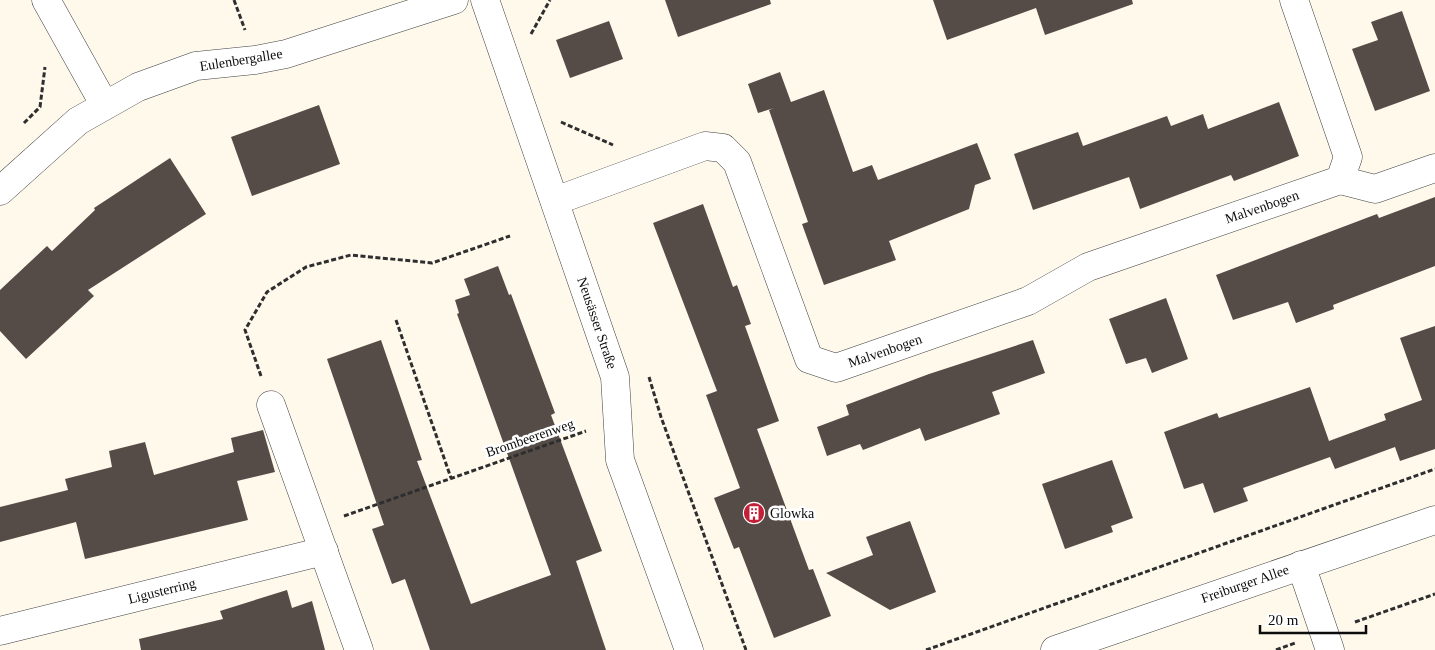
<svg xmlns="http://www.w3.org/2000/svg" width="1435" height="650" viewBox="0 0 1435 650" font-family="'Times New Roman',serif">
<rect width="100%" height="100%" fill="#fff9ec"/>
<g fill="#554c48">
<path d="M 665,0 L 770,0 L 771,4 L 678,37 Z"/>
<path d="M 933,0 L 1132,0 L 1133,4 L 1045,35 L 1036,8 L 947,40 Z"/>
<path d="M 1402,11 L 1430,91 L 1375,111 L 1352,49 L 1378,40 L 1371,22 Z"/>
<path d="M 609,21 L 623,59 L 570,78 L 556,40 Z"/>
<path d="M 780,72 L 791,102 L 824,90 L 853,172 L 872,165 L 878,180 L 977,143 L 991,179 L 975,185 L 969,209 L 889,241 L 896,260 L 824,285 L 802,224 L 808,222 L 769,110 L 774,108 L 758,113 L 748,84 Z"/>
<path d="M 1279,102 L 1299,156 L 1234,181 L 1231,175 L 1140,209 L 1129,177 L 1033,210 L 1014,154 L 1078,132 L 1083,146 L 1167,116 L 1171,126 L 1203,114 L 1208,129 Z"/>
<path d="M 319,105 L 340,164 L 252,196 L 231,137 Z"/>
<path d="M 170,158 L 206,214 L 88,290 L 94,296 L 26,359 L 0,331 L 0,290 L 47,246 L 52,251 L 95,210 L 94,208 Z"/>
<path d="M 1435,197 L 1435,266 L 1333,305 L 1334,309 L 1296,323 L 1288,302 L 1233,320 L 1216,275 L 1377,214 L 1379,218 Z"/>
<path d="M 703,204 L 733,287 L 737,285 L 751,324 L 745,326 L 779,421 L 757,429 L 809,570 L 813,569 L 831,616 L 774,638 L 739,547 L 734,549 L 714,498 L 740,488 L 706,395 L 717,391 L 653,223 Z"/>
<path d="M 498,266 L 509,295 L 511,294 L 555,413 L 551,415 L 602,551 L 576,561 L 606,650 L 430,650 L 405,579 L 392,584 L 372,529 L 384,525 L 327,359 L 381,340 L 422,460 L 417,461 L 471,604 L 551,575 L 457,314 L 459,313 L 455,300 L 470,295 L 464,279 Z"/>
<path d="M 1166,298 L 1188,359 L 1152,373 L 1146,358 L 1126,364 L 1109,319 Z"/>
<path d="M 1435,326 L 1435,449 L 1400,461 L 1395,447 L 1335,469 L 1330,457 L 1243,488 L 1248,501 L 1214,513 L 1203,483 L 1184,489 L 1164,432 L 1217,413 L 1219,418 L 1310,387 L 1329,441 L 1386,420 L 1384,414 L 1422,400 L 1400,338 Z"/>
<path d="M 1033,340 L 1045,373 L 992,392 L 1000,414 L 925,441 L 920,428 L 863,450 L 860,444 L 827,456 L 817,427 L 849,415 L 846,405 L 929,374 Z"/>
<path d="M 263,430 L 275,472 L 237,481 L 248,520 L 85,559 L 76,522 L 0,542 L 0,507 L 68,490 L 65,479 L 112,467 L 109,451 L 145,442 L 154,475 L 234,452 L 231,438 Z"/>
<path d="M 1112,460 L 1133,518 L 1111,526 L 1113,532 L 1065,549 L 1042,484 Z"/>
<path d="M 910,521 L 936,592 L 890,610 L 826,573 L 873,555 L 866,537 Z"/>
<path d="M 287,590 L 292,608 L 312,601 L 325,650 L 141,650 L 139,639 L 223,619 L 220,611 Z"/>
</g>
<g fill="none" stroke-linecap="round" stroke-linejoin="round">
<g stroke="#3f3f3f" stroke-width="29">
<g id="street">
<path d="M 46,0 L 104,104"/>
<path d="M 485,0 L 615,377 L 620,460 L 689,650"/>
<path d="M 1340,180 L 1375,189 L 1435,168"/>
<path d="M 0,191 L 78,121 L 138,87 L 196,66 L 255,60 L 286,54 L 454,0"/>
<path d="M 555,201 L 705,146 L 723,148 L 737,162 L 809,359 L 836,368 L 1028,301 L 1088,267 L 1340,180 L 1348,157 L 1294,0"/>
<path d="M 271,405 L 359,650"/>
<path d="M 1301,565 L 1330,650"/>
<path d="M 0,631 L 324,551"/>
<path d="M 1055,650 L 1435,520"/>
</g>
</g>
<g stroke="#2e2e2e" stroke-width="3" stroke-dasharray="5 2.5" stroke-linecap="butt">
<path d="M 234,0 L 245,30"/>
<path d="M 531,34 L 550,0"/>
<path d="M 561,122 L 613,145"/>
<path d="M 24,123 L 40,107 L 45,67"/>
<path d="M 396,320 L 451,478"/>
<path d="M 261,376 L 245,330 L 267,292 L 306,267 L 351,255 L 432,263 L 510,236"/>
<path d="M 649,377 L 661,417 L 746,650"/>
<path d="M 344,516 L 586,431"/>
<path d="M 1355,622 L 1435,594"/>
<path d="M 926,650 L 1435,469"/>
<path d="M 1276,650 L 1295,643"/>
</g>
<use href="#street" stroke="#fff" stroke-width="28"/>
</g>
<defs>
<g id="building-disc" transform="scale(1.125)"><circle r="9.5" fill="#c12037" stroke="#fff"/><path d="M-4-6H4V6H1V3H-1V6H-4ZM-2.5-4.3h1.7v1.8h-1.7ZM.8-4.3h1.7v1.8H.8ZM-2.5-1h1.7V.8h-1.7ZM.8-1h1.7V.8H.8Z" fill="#fff"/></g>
</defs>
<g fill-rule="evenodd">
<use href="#building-disc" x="754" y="513"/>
</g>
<g text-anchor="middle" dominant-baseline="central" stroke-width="5" stroke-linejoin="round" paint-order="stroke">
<g font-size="14" fill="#0c0c0c" stroke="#fff">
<text transform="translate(241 60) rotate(-9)">Eulenbergallee</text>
<text transform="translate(1262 207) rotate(-19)">Malvenbogen</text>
<text transform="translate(597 323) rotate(71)">Neusässer Straße</text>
<text transform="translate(885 351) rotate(-19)">Malvenbogen</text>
<text transform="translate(530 438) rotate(-19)">Brombeerenweg</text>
<text transform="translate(1245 584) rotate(-19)">Freiburger Allee</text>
<text transform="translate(162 591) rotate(-14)">Ligusterring</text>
</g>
<g font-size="14" fill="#0c0c0c" stroke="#fff" text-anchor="start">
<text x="770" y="513">Glowka</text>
</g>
</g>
<path d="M1260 625v8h106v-8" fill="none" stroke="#0c0c0c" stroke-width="2.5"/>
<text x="1268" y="625" font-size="15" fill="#0c0c0c" stroke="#ffffff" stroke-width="4" paint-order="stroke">20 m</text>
</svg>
